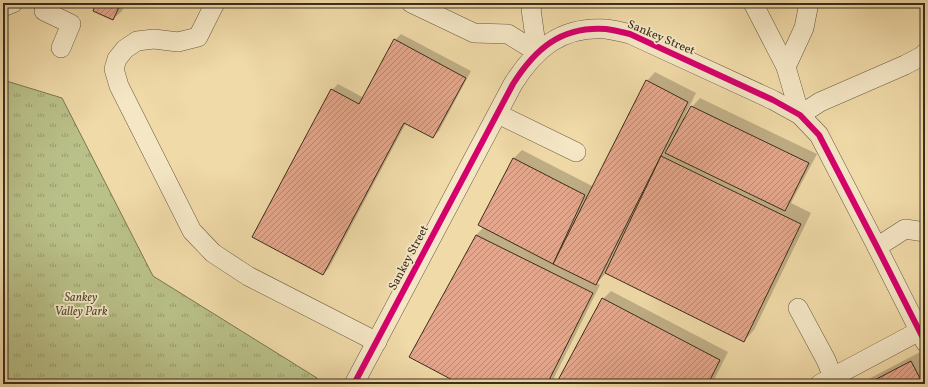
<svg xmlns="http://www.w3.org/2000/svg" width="928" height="387" viewBox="0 0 928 387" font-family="Vollkorn,serif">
<defs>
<pattern id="park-tufts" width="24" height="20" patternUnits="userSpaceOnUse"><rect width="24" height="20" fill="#b9c088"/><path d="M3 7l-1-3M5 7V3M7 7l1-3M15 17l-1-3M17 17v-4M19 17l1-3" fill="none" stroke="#989c6e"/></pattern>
<pattern id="building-hatch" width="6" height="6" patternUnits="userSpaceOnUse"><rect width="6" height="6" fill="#e4a78d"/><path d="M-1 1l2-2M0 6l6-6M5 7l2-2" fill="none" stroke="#ba8872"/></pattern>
</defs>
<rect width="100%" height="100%" fill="#f0daa8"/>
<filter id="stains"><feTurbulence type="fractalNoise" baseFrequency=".005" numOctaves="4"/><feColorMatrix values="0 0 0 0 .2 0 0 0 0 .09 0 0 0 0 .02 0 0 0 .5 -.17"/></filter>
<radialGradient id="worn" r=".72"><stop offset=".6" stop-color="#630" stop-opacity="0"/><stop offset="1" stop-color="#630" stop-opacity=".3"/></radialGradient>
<path fill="url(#park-tufts)" stroke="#7a7752" d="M 3,80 L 62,98 L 153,276 L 317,378 L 314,384 L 3,384 Z"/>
<g fill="#0003">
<path d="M 98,3 L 125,3 L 122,11 L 113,19 Z"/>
<path d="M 401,34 L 471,71 L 439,131 L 433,137 L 406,123 L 329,268 L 323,274 L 332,90 L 338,84 L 364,98 L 395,40 Z"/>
<path d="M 655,72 L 696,93 L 684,117 L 685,118 L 692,107 L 700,98 L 817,154 L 791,203 L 811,213 L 754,330 L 744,341 L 606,273 L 597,283 L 600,285 L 551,384 L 463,384 L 411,357 L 476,235 L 484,227 L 514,158 L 522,150 L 594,187 L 647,81 Z"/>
<path d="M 611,291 L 728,352 L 712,384 L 557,384 L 603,299 Z"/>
<path d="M 922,351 L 925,358 L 925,384 L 859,384 Z"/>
</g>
<g fill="url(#building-hatch)" stroke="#3b2e1c">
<path d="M 96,3 L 121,3 L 113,20 L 93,11 Z"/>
<path d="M 160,3 L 171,3 L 169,7 Z"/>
<path d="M 394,39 L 466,78 L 433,138 L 404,123 L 323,275 L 252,237 L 331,89 L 359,104 Z"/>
<path d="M 646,80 L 688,102 L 596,285 L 553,264 Z"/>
<path d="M 691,106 L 809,163 L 785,211 L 665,153 Z"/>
<path d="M 661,156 L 801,224 L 744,342 L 605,273 Z"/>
<path d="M 513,158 L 585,195 L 553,264 L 478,225 Z"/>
<path d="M 476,235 L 593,293 L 547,384 L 460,384 L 409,357 Z"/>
<path d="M 602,298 L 720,360 L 708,384 L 556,384 Z"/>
<path d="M 911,361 L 923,384 L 867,384 Z"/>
</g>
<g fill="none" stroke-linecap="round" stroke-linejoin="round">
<g stroke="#68593f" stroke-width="20">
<g id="minor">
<path d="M 47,3 L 44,11 L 71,24 L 61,48"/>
<path d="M 215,3 L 198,37 L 178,42 L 154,39 L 137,41 L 125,49 L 117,59 L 114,69 L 119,86 L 192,231 L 213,253 L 248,276 L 377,342"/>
<path d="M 411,3 L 474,33 L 508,34 L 537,52"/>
<path d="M 533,3 L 531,9 L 537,52"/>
<path d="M 753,3 L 786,67 L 800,115 L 820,102 L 905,65 L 922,56 L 925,53"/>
<path d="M 3,7 L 13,3"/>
<path d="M 786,67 L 804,28 L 809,3"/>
<path d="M 498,114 L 576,152"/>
<path d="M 877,247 L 905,229 L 925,232"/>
<path d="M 798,308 L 826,360 L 833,377"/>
<path d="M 354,384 L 513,84 C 535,49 561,26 606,29 C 614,30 622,32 630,34 L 773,100 L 800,115 L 819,135 L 877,247 L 925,342"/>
<path d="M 820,384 L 925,328"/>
</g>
</g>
<use href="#minor" stroke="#f5e7c6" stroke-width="19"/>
<g stroke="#f5e7c6" stroke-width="8">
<path id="cycleway" d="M 354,384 L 513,84 C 535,49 561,26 606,29 C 614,30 622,32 630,34 L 773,100 L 800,115 L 819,135 L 877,247 L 925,342"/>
</g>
<use href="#cycleway" stroke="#d6006c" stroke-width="6"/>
</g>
<g text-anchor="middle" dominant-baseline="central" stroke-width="3.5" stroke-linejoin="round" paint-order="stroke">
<g font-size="12" fill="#3b2e1c" stroke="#f5e7c6">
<text transform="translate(661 38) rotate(23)">Sankey Street</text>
<text transform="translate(409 258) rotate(-62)">Sankey Street</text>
</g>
<g font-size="12" font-style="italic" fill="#544b32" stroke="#f5e7c6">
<text x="81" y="298">Sankey<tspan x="81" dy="14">Valley Park</tspan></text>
</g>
</g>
<rect width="928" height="387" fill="none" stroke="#f0daa8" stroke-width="16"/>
<rect x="4" y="4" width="920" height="379" fill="none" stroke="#3b2e1c" stroke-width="2"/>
<rect x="8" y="8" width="912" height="371" fill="none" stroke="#3b2e1c"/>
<rect width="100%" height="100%" filter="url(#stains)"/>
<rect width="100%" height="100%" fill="url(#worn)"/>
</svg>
